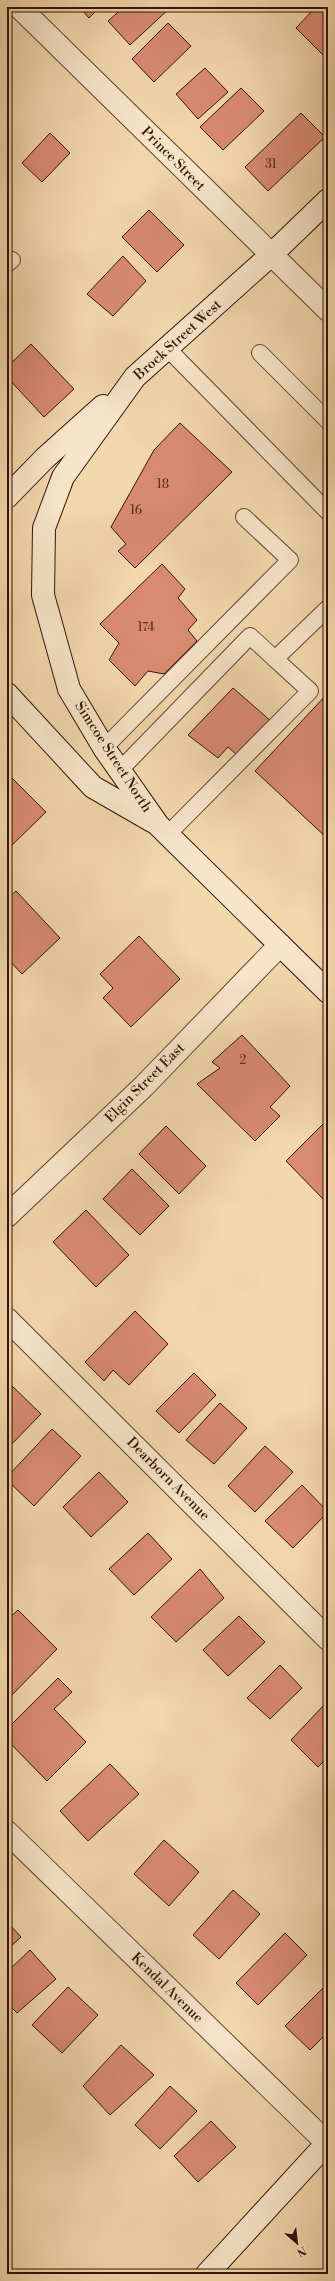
<svg xmlns="http://www.w3.org/2000/svg" width="335" height="2281" viewBox="0 0 335 2281" font-family="'Libre Bodoni',serif">
<rect width="100%" height="100%" fill="#f3d7ad"/>
<filter id="stains"><feTurbulence type="fractalNoise" baseFrequency=".005" numOctaves="4"/><feColorMatrix values="0 0 0 0 .2 0 0 0 0 .09 0 0 0 0 .02 0 0 0 .5 -.17"/></filter>
<radialGradient id="worn" r=".72"><stop offset=".6" stop-color="#630" stop-opacity="0"/><stop offset="1" stop-color="#630" stop-opacity=".3"/></radialGradient>
<g fill="#d98b72" stroke="#331306">
<path d="M 79,7 L 100,7 L 89,18 Z"/>
<path d="M 124,7 L 171,7 L 130,45 L 108,21 Z"/>
<path d="M 316,7 L 328,7 L 328,60 L 296,28 Z"/>
<path d="M 168,23 L 191,46 L 154,82 L 132,59 Z"/>
<path d="M 205,68 L 228,92 L 198,119 L 176,94 Z"/>
<path d="M 241,88 L 264,111 L 223,150 L 200,127 Z"/>
<path d="M 301,113 L 325,137 L 268,191 L 245,167 Z"/>
<path d="M 50,133 L 70,153 L 42,182 L 22,163 Z"/>
<path d="M 149,210 L 184,245 L 157,272 L 122,237 Z"/>
<path d="M 123,256 L 146,281 L 113,316 L 87,294 Z"/>
<path d="M 31,344 L 74,389 L 44,417 L 7,377 L 7,367 Z"/>
<path d="M 180,423 L 232,472 L 135,568 L 118,551 L 126,544 L 111,527 L 154,450 Z"/>
<path d="M 162,564 L 185,589 L 178,598 L 197,620 L 188,630 L 197,641 L 164,674 L 148,671 L 135,686 L 109,660 L 119,643 L 100,624 Z"/>
<path d="M 233,688 L 272,722 L 239,757 L 228,747 L 218,758 L 188,735 Z"/>
<path d="M 328,693 L 328,839 L 255,771 Z"/>
<path d="M 7,773 L 46,812 L 7,850 Z"/>
<path d="M 16,891 L 60,938 L 22,974 L 7,958 L 7,899 Z"/>
<path d="M 139,936 L 180,979 L 131,1027 L 103,998 L 113,988 L 100,974 Z"/>
<path d="M 242,1035 L 290,1086 L 270,1107 L 280,1116 L 255,1141 L 197,1084 L 220,1068 L 212,1062 Z"/>
<path d="M 323,1124 L 328,1129 L 328,1204 L 286,1161 Z"/>
<path d="M 166,1126 L 206,1166 L 179,1194 L 139,1154 Z"/>
<path d="M 132,1169 L 169,1206 L 140,1235 L 103,1199 Z"/>
<path d="M 86,1210 L 129,1255 L 96,1287 L 53,1242 Z"/>
<path d="M 135,1311 L 168,1344 L 129,1385 L 113,1370 L 104,1381 L 85,1362 Z"/>
<path d="M 194,1373 L 216,1395 L 179,1433 L 156,1411 Z"/>
<path d="M 9,1383 L 41,1414 L 7,1449 L 7,1385 Z"/>
<path d="M 220,1403 L 247,1428 L 214,1464 L 186,1440 Z"/>
<path d="M 52,1429 L 81,1456 L 34,1506 L 7,1480 L 7,1477 Z"/>
<path d="M 265,1446 L 293,1472 L 255,1512 L 228,1486 Z"/>
<path d="M 99,1472 L 128,1502 L 91,1537 L 63,1507 Z"/>
<path d="M 302,1485 L 328,1512 L 293,1548 L 265,1521 Z"/>
<path d="M 148,1533 L 172,1559 L 134,1595 L 109,1569 Z"/>
<path d="M 200,1569 L 224,1598 L 176,1642 L 151,1617 Z"/>
<path d="M 18,1610 L 57,1649 L 7,1700 L 7,1620 Z"/>
<path d="M 239,1616 L 265,1642 L 228,1676 L 203,1650 Z"/>
<path d="M 280,1665 L 302,1688 L 270,1719 L 247,1698 Z"/>
<path d="M 58,1678 L 72,1692 L 54,1709 L 86,1742 L 47,1781 L 7,1740 L 7,1729 Z"/>
<path d="M 323,1706 L 328,1711 L 328,1757 L 318,1767 L 291,1740 Z"/>
<path d="M 110,1764 L 139,1794 L 88,1841 L 60,1811 Z"/>
<path d="M 164,1840 L 199,1872 L 169,1906 L 134,1874 Z"/>
<path d="M 233,1890 L 260,1914 L 219,1959 L 193,1935 Z"/>
<path d="M 7,1922 L 21,1937 L 7,1950 Z"/>
<path d="M 285,1933 L 307,1955 L 258,2005 L 236,1983 Z"/>
<path d="M 30,1950 L 56,1979 L 17,2013 L 7,2003 L 7,1972 Z"/>
<path d="M 328,1983 L 328,2032 L 310,2050 L 285,2026 Z"/>
<path d="M 68,1987 L 98,2015 L 62,2053 L 32,2025 Z"/>
<path d="M 121,2045 L 154,2075 L 110,2115 L 83,2086 Z"/>
<path d="M 170,2086 L 197,2111 L 160,2149 L 135,2125 Z"/>
<path d="M 211,2121 L 236,2147 L 198,2182 L 174,2156 Z"/>
</g>
<g fill="none" stroke-linecap="round" stroke-linejoin="round">
<g stroke="#634430" stroke-width="18">
<g id="service">
<path d="M 7,264 L 12,260"/>
<path d="M 167,348 L 328,512"/>
<path d="M 260,353 L 328,421"/>
<path d="M 104,748 L 290,560 L 244,517"/>
<path d="M 119,771 L 250,636 L 275,659"/>
<path d="M 167,835 L 310,691 L 275,659 L 328,608"/>
</g>
</g>
<g stroke="#634430" stroke-width="24">
<g id="minor">
<path d="M 19,7 L 328,310"/>
<path d="M 7,1216 L 144,1086 L 280,945"/>
<path d="M 7,1319 L 328,1639"/>
<path d="M 7,1832 L 327,2143"/>
</g>
</g>
<g stroke="#331306" stroke-width="24">
<g id="secondary">
<path d="M 328,200 L 271,255 L 135,377 L 63,477 L 44,528 L 43,595 L 69,689 L 104,748 L 158,825 L 328,992"/>
<path d="M 7,497 L 45,458 L 103,406"/>
<path d="M 7,694 L 93,787 L 152,821"/>
<path d="M 207,2274 L 328,2142"/>
</g>
</g>
<use href="#service" stroke="#f7e5ca" stroke-width="16"/>
<use href="#minor" stroke="#f7e5ca" stroke-width="22"/>
<use href="#secondary" stroke="#f7e5ca" stroke-width="22"/>
</g>
<g text-anchor="middle" dominant-baseline="central" stroke-width="3" stroke-linejoin="round" paint-order="stroke">
<g font-size="12" fill="#5c3121">
<text x="271" y="164">31</text>
<text x="163" y="484">18</text>
<text x="136" y="510">16</text>
<text x="146" y="627">174</text>
<text x="243" y="1060">2</text>
</g>
<g font-size="14" fill="#331306" stroke="#f7e5ca">
<text transform="translate(173 159) rotate(45)">Prince Street</text>
<text transform="translate(178 340) rotate(-42)">Brock Street West</text>
<text transform="translate(113 757) rotate(57)">Simcoe Street North</text>
<text transform="translate(145 1083) rotate(-45)">Elgin Street East</text>
<text transform="translate(168 1479) rotate(45)">Dearborn Avenue</text>
<text transform="translate(167 1988) rotate(44)">Kendal Avenue</text>
</g>
</g>
<rect width="335" height="2281" fill="none" stroke="#f3d7ad" stroke-width="24"/>
<rect x="8" y="8" width="319" height="2265" fill="none" stroke="#331306" stroke-width="2"/>
<rect x="12" y="12" width="311" height="2257" fill="none" stroke="#331306"/>
<g transform="translate(297 2243) rotate(152)" stroke="#f7e5ca" stroke-width="3" paint-order="stroke">
<path d="M0-3L7 15L0 10L-7 15Z" fill="#331306"/>
<text y="-6" font-size="11" font-weight="bold" text-anchor="middle" fill="#331306">N</text>
</g>
<rect width="100%" height="100%" filter="url(#stains)"/>
<rect width="100%" height="100%" fill="url(#worn)"/>
</svg>
